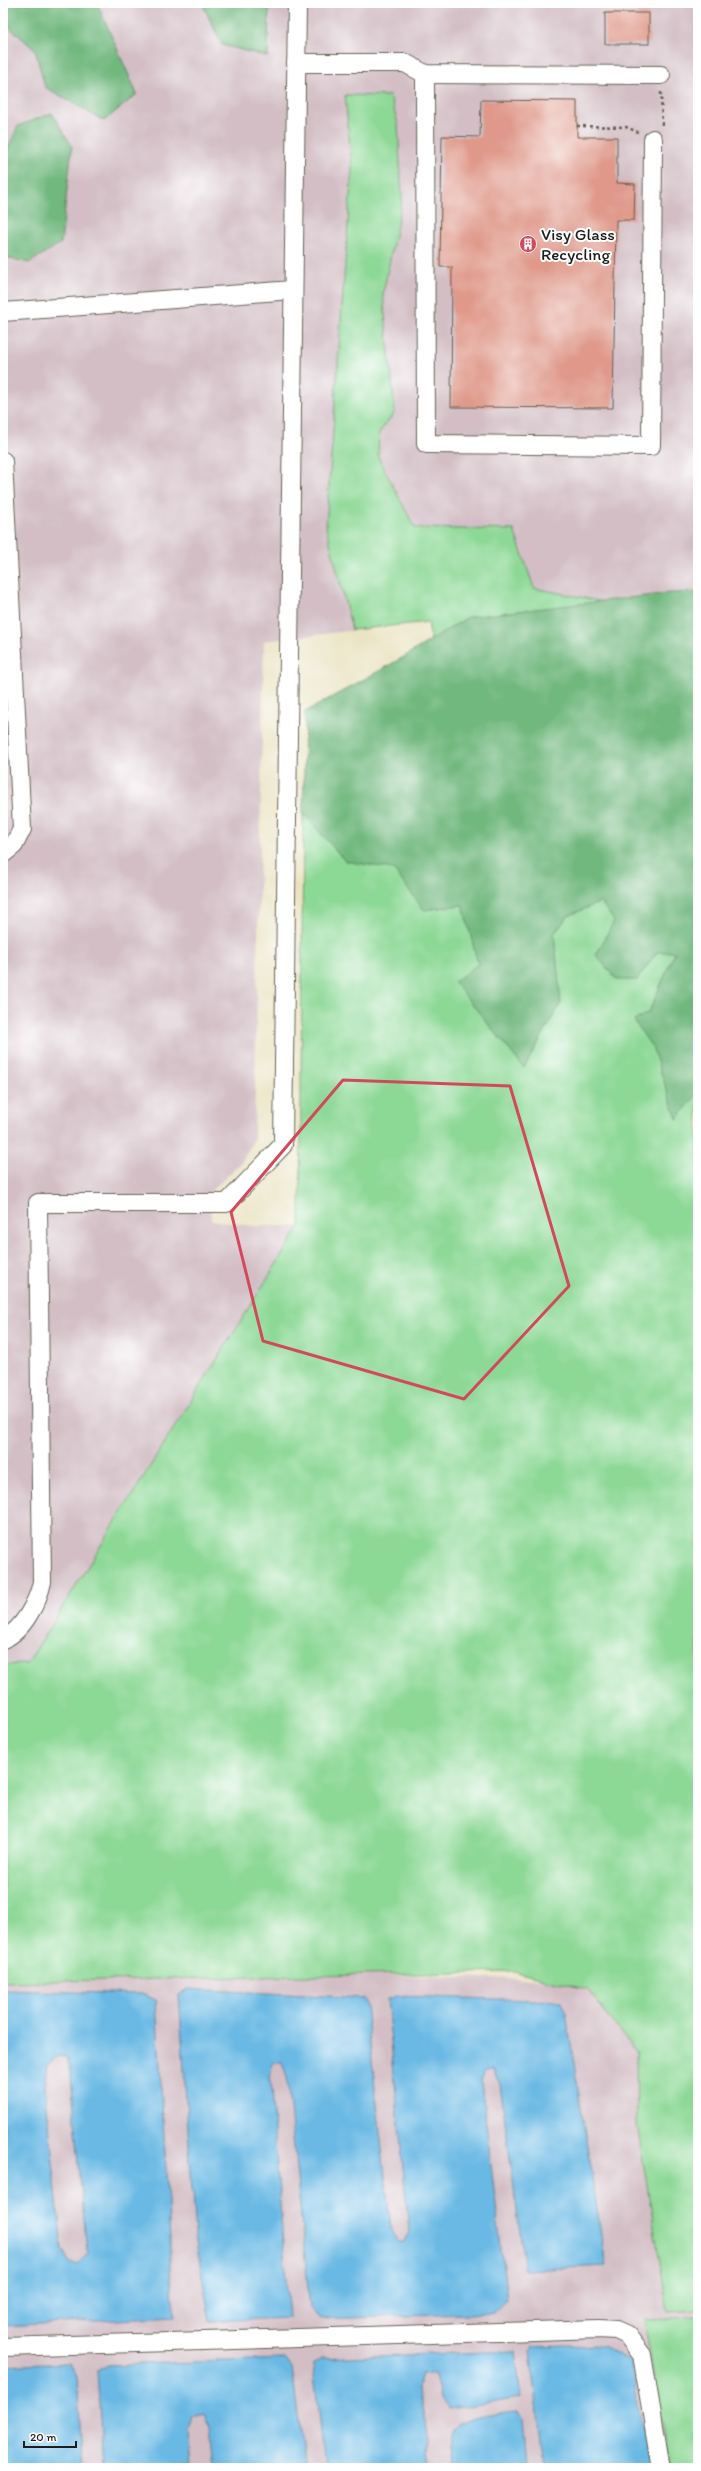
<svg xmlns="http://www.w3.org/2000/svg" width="701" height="2471" viewBox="0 0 701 2471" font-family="Itim,sans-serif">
<rect width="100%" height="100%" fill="#fff"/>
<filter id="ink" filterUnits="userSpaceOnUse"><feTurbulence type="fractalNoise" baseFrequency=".025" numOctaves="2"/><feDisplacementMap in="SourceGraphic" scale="8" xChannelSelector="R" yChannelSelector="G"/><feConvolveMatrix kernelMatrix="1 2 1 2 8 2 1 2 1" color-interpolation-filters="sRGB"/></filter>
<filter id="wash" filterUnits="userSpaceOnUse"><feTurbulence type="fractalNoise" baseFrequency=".012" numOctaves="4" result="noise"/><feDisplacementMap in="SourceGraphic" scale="16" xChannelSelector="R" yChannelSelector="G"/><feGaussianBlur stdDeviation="0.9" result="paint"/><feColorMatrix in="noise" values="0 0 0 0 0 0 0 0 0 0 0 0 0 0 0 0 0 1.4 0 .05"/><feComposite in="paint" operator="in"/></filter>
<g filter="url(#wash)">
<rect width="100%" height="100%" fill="#eae3c2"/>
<g fill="#d2bec4">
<path d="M 3,3 L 698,3 L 698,592 L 670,593 L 264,641 L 254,1139 L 241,1163 L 210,1192 L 211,1220 L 252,1226 L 300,1226 L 27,1664 L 3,1665 Z"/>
<path d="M 3,1964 L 698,1984 L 698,2317 L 644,2319 L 669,2468 L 3,2468 Z"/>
</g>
<g fill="#8cd895" stroke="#547a58">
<path d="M 345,95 L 390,96 L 398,124 L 402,200 L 383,294 L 395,412 L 379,433 L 378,457 L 415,528 L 514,530 L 534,588 L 641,609 L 698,636 L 698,2310 L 668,2312 L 637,2124 L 636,2053 L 589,1990 L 515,1972 L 3,1982 L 3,1665 L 27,1664 L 300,1226 L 303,813 L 345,860 L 434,663 L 428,622 L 352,630 L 326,527 L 352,169 Z"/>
<path d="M 698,2317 L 698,2468 L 669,2468 L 644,2319 Z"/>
</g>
<g fill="#71b87e" stroke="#466a4d">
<path d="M 3,3 L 97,3 L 137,94 L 104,121 L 45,87 L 35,50 L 8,26 L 3,26 Z"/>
<path d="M 202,3 L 269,3 L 268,57 L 222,45 Z"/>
<path d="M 52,113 L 72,146 L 61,243 L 29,263 L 3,257 L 3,151 L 5,154 L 18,126 Z"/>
<path d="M 698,592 L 698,1093 L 677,1119 L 652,1047 L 634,1021 L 649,1012 L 675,952 L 657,952 L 637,980 L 617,980 L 596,955 L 614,921 L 601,902 L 568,916 L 554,934 L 561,1003 L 524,1068 L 454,982 L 478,964 L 463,905 L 424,910 L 393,869 L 345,861 L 303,813 L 305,712 L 402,658 L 468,617 L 670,593 Z"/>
</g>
<g fill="#6ab9e4" stroke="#436a80" fill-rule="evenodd">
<path d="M 188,1989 L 363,1998 L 366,2006 L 391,2230 L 399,2242 L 405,2242 L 409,2231 L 387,1999 L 396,1996 L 561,2001 L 566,2013 L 606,2266 L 525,2270 L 500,2084 L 492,2069 L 485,2070 L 481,2081 L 507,2299 L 493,2313 L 320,2319 L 310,2308 L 287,2078 L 282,2063 L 273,2063 L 270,2078 L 289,2318 L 210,2321 L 195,2236 L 179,1994 Z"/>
<path d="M 3,1990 L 142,1994 L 156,2000 L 170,2238 L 170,2270 L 175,2317 L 3,2326 ZM 58,2056 L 66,2057 L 71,2075 L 87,2253 L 77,2266 L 69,2262 L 62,2248 L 45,2086 L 48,2064 Z"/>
<path d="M 604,2345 L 631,2363 L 649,2468 L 544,2468 L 531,2352 L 533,2347 Z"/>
<path d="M 515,2351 L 521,2398 L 449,2409 L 442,2401 L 434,2373 L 421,2374 L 417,2388 L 430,2440 L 428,2468 L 324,2468 L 313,2364 L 321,2358 Z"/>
<path d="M 285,2359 L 292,2368 L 305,2468 L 213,2468 L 209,2428 L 204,2412 L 193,2415 L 189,2432 L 192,2468 L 103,2468 L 97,2370 L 107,2365 Z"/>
<path d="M 70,2363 L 76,2377 L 82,2468 L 3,2468 L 3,2366 Z"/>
<path d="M 519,2412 L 523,2418 L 527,2468 L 453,2468 C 453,2458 450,2446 451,2436 C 454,2415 502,2414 519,2412 Z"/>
</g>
<g id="blocks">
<g fill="#df9889">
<rect x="605" y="13" width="44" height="31"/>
<path d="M 481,100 L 577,101 L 577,137 L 617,137 L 617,183 L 635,184 L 634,220 L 616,220 L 613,408 L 451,407 L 452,267 L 440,267 L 442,136 L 480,137 Z"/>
</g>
</g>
</g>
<g filter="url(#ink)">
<use href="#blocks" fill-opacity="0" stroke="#646256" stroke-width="1"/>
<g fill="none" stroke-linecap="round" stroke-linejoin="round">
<g stroke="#646256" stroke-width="20">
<g id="minor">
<path d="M 296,63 L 405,63 L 425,74 L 661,75"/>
<path d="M 425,74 L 426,444 L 651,446 L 653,139"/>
<path d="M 3,312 L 293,290"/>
<path d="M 3,461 L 22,829 L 14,845 L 3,854"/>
<path d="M 3,1639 C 23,1631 38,1601 42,1582 L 38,1203 L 227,1203 L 283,1145 L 297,3"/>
<path d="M 3,2347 L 599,2329 L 616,2330 L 627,2335 L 642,2355 L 661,2468"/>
</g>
</g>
<g stroke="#646256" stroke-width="2.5" stroke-dasharray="3 3" stroke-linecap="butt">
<path d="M 661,92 L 662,125"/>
<path d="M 577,126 L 626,127 L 638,132"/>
</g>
<use href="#minor" stroke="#fff" stroke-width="18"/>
</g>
</g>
<path fill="none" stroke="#d1495b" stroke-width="3" stroke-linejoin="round" d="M 343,1080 L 510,1086 L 569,1286 L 464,1399 L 263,1341 L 231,1212 Z"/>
<defs>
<g id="building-disc" transform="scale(0.9)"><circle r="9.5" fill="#d1495b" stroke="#fff"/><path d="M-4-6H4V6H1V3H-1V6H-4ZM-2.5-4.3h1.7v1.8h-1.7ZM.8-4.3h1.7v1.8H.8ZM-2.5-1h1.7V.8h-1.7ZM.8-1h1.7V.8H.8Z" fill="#fff"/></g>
</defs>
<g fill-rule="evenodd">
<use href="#building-disc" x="528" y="244"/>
</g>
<g text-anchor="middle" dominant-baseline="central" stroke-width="4" stroke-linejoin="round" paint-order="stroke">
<g font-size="17" fill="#1c1c1c" stroke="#fff" text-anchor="start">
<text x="541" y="234">Visy Glass<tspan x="541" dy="20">Recycling</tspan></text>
</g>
</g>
<rect width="701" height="2471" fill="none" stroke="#fff" stroke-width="16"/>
<path d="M24 2441v6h52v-6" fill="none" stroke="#1c1c1c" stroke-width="2"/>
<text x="30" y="2441" font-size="12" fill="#1c1c1c" stroke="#ffffff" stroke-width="3" paint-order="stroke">20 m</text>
</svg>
